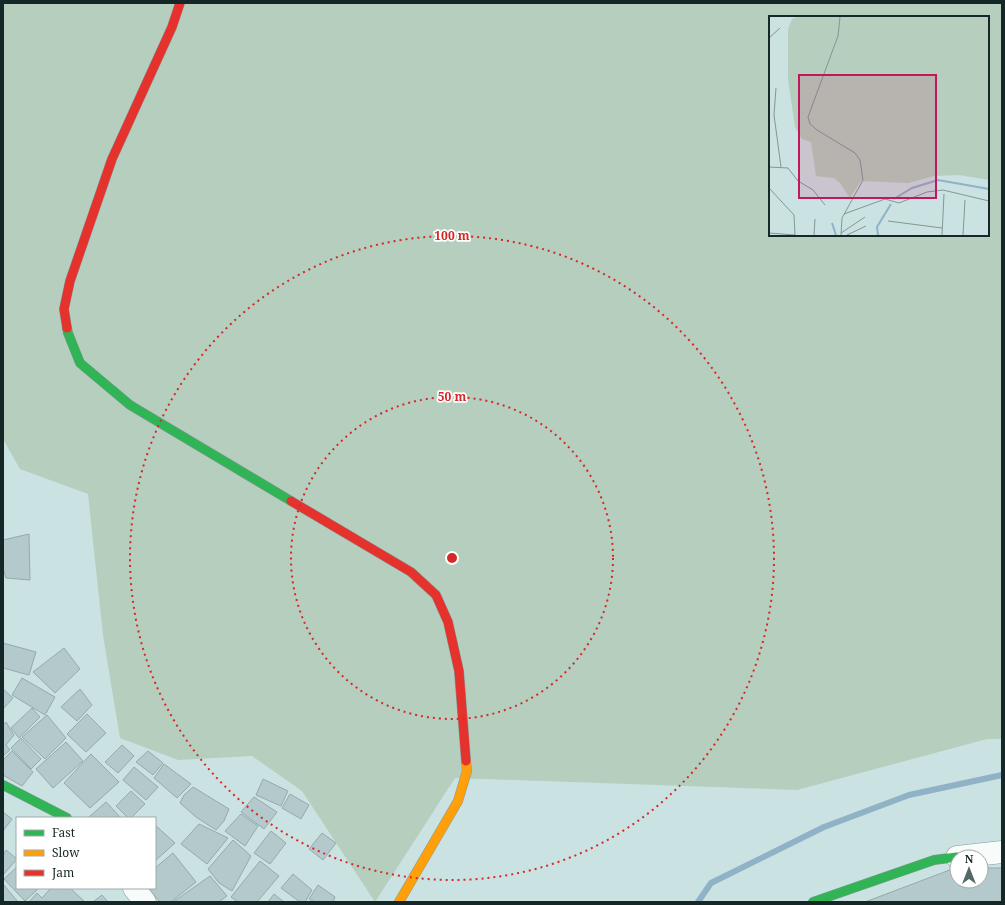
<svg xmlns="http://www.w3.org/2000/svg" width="1005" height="905" viewBox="0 0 1005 905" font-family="'Noto Serif',serif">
<rect width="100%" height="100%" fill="#cae2e1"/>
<path fill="#b5cebe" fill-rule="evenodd" d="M 3,3 L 1002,3 L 1002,739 L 987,739 L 797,790 L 455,778 L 375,902 L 302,791 L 252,756 L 178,760 L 120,738 L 103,635 L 88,494 L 20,469 L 3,439 ZM 770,17 L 988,17 L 988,235 L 770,235 Z"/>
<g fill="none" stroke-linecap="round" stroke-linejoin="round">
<path stroke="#90b2c7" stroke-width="6" d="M 698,902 L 711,883 L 824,827 L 909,795 L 1002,775"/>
</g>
<g fill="#b3c9cc" stroke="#96a9ab">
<path d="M 29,534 L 30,580 L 6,578 L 3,568 L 3,540 Z"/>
<path d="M 3,643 L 36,652 L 29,675 L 3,668 Z"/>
<path d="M 64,648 L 80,669 L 55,693 L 33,672 Z"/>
<path d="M 22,678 L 55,697 L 45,715 L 12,695 Z"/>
<path d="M 3,689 L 13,698 L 3,709 Z"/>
<path d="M 80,689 L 92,705 L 77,721 L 61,707 Z"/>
<path d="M 32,708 L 40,717 L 19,738 L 11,728 Z"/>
<path d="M 87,714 L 106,733 L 86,752 L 67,734 Z"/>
<path d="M 47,715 L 66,738 L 45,759 L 22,737 Z"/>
<path d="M 6,722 L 14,735 L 6,745 L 10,750 L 3,756 L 3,725 Z"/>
<path d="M 21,738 L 41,759 L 31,769 L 11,748 Z"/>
<path d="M 66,742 L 83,761 L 53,788 L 36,769 Z"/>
<path d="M 122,745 L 134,756 L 118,773 L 105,762 Z"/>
<path d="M 12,751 L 33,772 L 22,786 L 3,775 L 3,760 Z"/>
<path d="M 148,751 L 163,763 L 153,775 L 136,762 Z"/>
<path d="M 91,754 L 119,782 L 90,808 L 64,783 Z"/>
<path d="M 164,764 L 191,784 L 177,798 L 154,778 Z"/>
<path d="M 134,767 L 158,787 L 146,800 L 123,780 Z"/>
<path d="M 263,779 L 288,791 L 281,806 L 256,795 Z"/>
<path d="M 193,787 L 229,809 L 224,821 L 216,830 L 196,817 L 180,803 L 184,795 Z"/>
<path d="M 131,791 L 145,804 L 131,818 L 128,818 L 116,806 Z"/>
<path d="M 290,794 L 309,805 L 301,819 L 282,808 Z"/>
<path d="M 254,797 L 277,812 L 264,829 L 241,812 Z"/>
<path d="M 106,802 L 121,818 L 88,818 Z"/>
<path d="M 3,812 L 12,819 L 3,831 Z"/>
<path d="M 241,814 L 258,826 L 245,846 L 225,831 Z"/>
<path d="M 199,824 L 228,838 L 207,864 L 181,844 Z"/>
<path d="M 155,825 L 175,843 L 155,861 Z"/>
<path d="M 271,831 L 286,843 L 270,864 L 254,853 Z"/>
<path d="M 322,833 L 336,843 L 323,860 L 309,849 Z"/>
<path d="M 233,840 L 251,856 L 232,891 L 219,883 L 208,869 Z"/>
<path d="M 6,850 L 17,859 L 3,875 L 3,855 Z"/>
<path d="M 173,853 L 196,882 L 171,902 L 160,902 L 148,888 L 155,888 L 155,868 Z"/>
<path d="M 260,861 L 279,876 L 257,902 L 238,902 L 231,897 Z"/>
<path d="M 17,867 L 17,888 L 39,888 L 25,901 L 4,879 Z"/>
<path d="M 955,868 L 957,868 L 957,881 L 981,881 L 981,868 L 1002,868 L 1002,902 L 865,902 Z"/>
<path d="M 293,874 L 312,890 L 305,902 L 300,902 L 281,888 Z"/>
<path d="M 210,876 L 227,896 L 219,902 L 173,902 Z"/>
<path d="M 3,884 L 18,902 L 3,902 Z"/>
<path d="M 318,885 L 335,897 L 333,902 L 315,902 L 309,899 Z"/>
<path d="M 51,888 L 70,888 L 85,902 L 29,902 L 37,893 L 42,898 Z"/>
<path d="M 274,894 L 284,902 L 268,902 Z"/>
<path d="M 102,895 L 108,902 L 93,902 Z"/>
</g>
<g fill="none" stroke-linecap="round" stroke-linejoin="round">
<g stroke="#879a9a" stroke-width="23">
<g id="street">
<path d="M 957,857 L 1002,852"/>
<path d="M 134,888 L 145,902"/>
</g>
</g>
<g stroke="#879a9a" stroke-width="10">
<g id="fast">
<path d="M 67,328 L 68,333 L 80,363 L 130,405 L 291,501"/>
<path d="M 3,785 L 67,818"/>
<path d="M 813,902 L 934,860 L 957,857"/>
</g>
</g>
<g stroke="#879a9a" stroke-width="10">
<path id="slow" d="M 399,902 L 458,801 L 467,771 L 466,761"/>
</g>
<g stroke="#879a9a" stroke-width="10">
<g id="jam">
<path d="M 67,328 L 64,309 L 70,281 L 112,159 L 172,27 L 180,3"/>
<path d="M 291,501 L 411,572 L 436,595 L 448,622 L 459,671 L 466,761"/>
</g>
</g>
<use href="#street" stroke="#f7fbfa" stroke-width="22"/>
<use href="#fast" stroke="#30b455" stroke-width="9"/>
<use href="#slow" stroke="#ff9f0a" stroke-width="9"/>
<use href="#jam" stroke="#e5322d" stroke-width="9"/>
</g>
<g fill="none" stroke="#d62828" stroke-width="2" stroke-dasharray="2 4">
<circle cx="452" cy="558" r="161"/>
<circle cx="452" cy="558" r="322"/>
</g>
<g transform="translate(769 16)">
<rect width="220" height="220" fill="#cae2e1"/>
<path d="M 28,1 L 220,1 L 220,164 L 190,159 L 165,160 L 139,167 L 92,165 L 81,182 L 71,167 L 65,162 L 47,160 L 42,126 L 33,123 L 26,111 L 19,63 L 19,13 L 23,3 Z" fill="#b5cebe"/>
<path fill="none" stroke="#90b2c7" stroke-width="2" d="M 125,183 L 143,172 L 169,164 L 220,173M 63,207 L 67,219M 109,219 L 108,211 L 122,188"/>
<path fill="none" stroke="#829796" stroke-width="1" d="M 71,1 L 69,20 L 39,101 L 41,108 L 48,114 L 86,137 L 91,144 L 94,164 L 73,202 L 72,219M 0,22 L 11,12M 7,72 L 5,99 L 12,151M 0,151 L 19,152 L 29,165 L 44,174 L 56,189M 0,172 L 25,199 L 26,219M 75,198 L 116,183 L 130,187 L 158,176 L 174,174 L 220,185M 119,205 L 173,212M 0,217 L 26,219M 72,217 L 96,201M 45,219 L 46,203M 78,219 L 97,210M 173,219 L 175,178M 194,219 L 196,184"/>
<path fill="#c2185b" fill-opacity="0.15" stroke="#c2185b" stroke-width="2" d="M 30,59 L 167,59 L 167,182 L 30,182 Z"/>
<rect width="220" height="220" fill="none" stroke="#152726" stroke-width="2"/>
</g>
<circle cx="452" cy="558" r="6" fill="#d62828" stroke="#fff" stroke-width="2"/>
<g font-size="12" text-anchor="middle" font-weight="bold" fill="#d62828" stroke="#fff" stroke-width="3.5" stroke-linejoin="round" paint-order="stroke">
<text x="452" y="240">100 m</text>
<text x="452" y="401">50 m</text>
</g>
<rect width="1005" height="905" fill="none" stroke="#152726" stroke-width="8"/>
<rect x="16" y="817" width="140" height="72" fill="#ffffff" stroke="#a1a9a8"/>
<rect x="24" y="830" width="20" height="6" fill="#30b455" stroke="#a1a9a8"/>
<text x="52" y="837" font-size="12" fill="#152726">Fast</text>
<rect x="24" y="850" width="20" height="6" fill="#ff9f0a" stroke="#a1a9a8"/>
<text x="52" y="857" font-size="12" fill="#152726">Slow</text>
<rect x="24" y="870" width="20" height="6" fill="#e5322d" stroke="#a1a9a8"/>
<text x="52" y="877" font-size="12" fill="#152726">Jam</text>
<g transform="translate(969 869)"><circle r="19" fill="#ffffff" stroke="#a1a9a8"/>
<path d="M0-3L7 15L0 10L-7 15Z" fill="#546867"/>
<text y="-6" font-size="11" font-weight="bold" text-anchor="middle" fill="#152726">N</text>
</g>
</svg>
